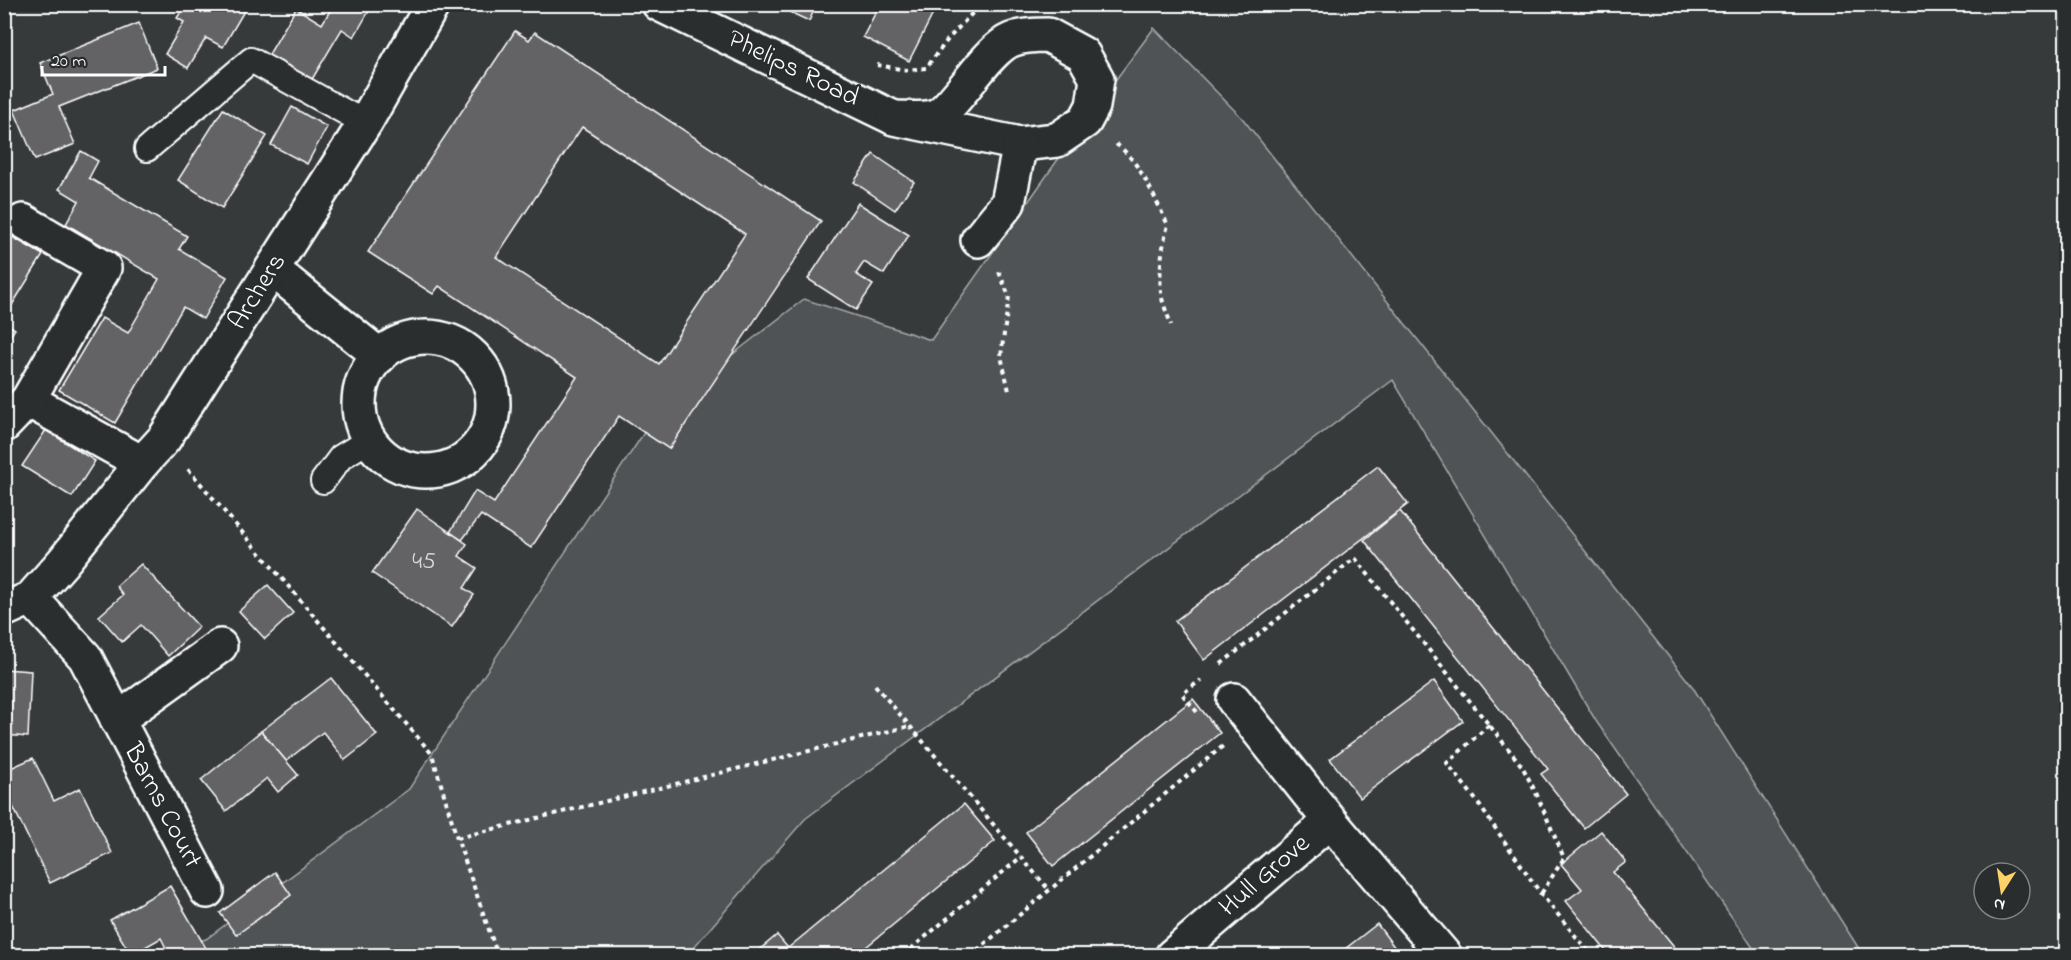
<svg xmlns="http://www.w3.org/2000/svg" width="2071" height="960" viewBox="0 0 2071 960" font-family="'Indie Flower',sans-serif">
<rect width="100%" height="100%" fill="#373a3b"/>
<filter id="ink" filterUnits="userSpaceOnUse"><feTurbulence type="fractalNoise" baseFrequency=".0167" numOctaves="2"/><feDisplacementMap in="SourceGraphic" scale="12" xChannelSelector="R" yChannelSelector="G"/><feConvolveMatrix kernelMatrix="1 2 1 2 8 2 1 2 1" color-interpolation-filters="sRGB"/></filter>
<g filter="url(#ink)">
<path fill="#505354" stroke="#a8a9aa" stroke-width="1.5" d="M 1154,28 L 1243,119 L 1692,686 L 1863,955 L 1758,955 L 1596,721 L 1393,380 L 805,819 L 687,955 L 150,956 L 206,939 L 409,789 L 657,413 L 804,299 L 931,340 L 1085,121 Z"/>
<g fill="#636465" stroke="#fff" stroke-width="1.5" fill-rule="evenodd">
<path d="M 186,4 L 244,4 L 247,6 L 223,47 L 206,38 L 188,68 L 165,54 L 184,22 L 177,18 Z"/>
<path d="M 334,4 L 359,4 L 369,11 L 354,37 L 342,29 L 311,81 L 268,56 L 296,8 L 322,24 Z"/>
<path d="M 772,4 L 817,4 L 809,21 Z"/>
<path d="M 880,4 L 938,4 L 909,61 L 863,37 Z"/>
<path d="M 139,23 L 157,68 L 59,107 L 75,144 L 35,160 L 14,110 L 53,94 L 40,63 Z"/>
<path d="M 515,31 L 529,40 L 535,32 L 821,221 L 669,449 L 619,416 L 531,548 L 481,515 L 462,540 L 450,532 L 475,491 L 494,503 L 577,377 L 439,286 L 433,294 L 368,252 ZM 582,127 L 745,234 L 659,364 L 496,257 Z"/>
<path d="M 292,107 L 327,127 L 307,164 L 271,145 Z"/>
<path d="M 223,109 L 267,136 L 222,208 L 178,180 Z"/>
<path d="M 81,151 L 98,161 L 89,178 L 187,236 L 179,249 L 227,277 L 203,319 L 183,307 L 115,423 L 59,390 L 102,318 L 128,333 L 159,279 L 66,224 L 79,201 L 59,189 Z"/>
<path d="M 873,154 L 914,182 L 895,210 L 854,182 Z"/>
<path d="M 858,203 L 909,235 L 884,274 L 864,262 L 856,274 L 873,285 L 856,310 L 808,279 Z"/>
<path d="M 4,232 L 43,255 L 4,318 Z"/>
<path d="M 4,322 L 15,329 L 4,345 Z"/>
<path d="M 46,430 L 95,461 L 72,497 L 22,466 Z"/>
<path d="M 1378,466 L 1408,504 L 1204,660 L 1175,621 Z"/>
<path d="M 417,509 L 467,544 L 459,556 L 477,568 L 464,588 L 474,595 L 452,627 L 372,573 Z"/>
<path d="M 1400,511 L 1626,794 L 1584,828 L 1541,774 L 1548,769 L 1364,540 Z"/>
<path d="M 141,564 L 199,627 L 168,656 L 141,625 L 122,642 L 99,616 L 123,595 L 116,586 Z"/>
<path d="M 268,585 L 293,613 L 265,639 L 239,611 Z"/>
<path d="M 4,669 L 31,671 L 28,737 L 4,735 Z"/>
<path d="M 331,678 L 377,735 L 345,760 L 323,732 L 286,761 L 261,731 Z"/>
<path d="M 1434,681 L 1463,721 L 1360,798 L 1330,759 Z"/>
<path d="M 1193,699 L 1220,733 L 1053,866 L 1026,832 Z"/>
<path d="M 261,731 L 298,775 L 278,792 L 267,778 L 226,811 L 201,780 Z"/>
<path d="M 33,758 L 54,801 L 80,788 L 112,853 L 50,883 L 4,788 L 4,771 Z"/>
<path d="M 964,804 L 995,841 L 855,956 L 752,956 L 777,935 L 788,948 Z"/>
<path d="M 1601,831 L 1626,862 L 1613,872 L 1682,956 L 1610,956 L 1566,901 L 1582,889 L 1561,864 Z"/>
<path d="M 275,872 L 291,895 L 236,935 L 220,913 Z"/>
<path d="M 170,886 L 207,950 L 198,956 L 170,956 L 161,938 L 131,955 L 110,920 Z"/>
<path d="M 1377,924 L 1401,956 L 1336,956 Z"/>
</g>
<g fill="none" stroke-linecap="round" stroke-linejoin="round">
<g stroke="#fff" stroke-width="28">
<g id="service">
<path d="M 147,149 L 251,60 L 365,123"/>
<path d="M 323,481 L 341,457 L 369,440"/>
</g>
</g>
<g stroke="#fff" stroke-width="38">
<g id="minor">
<path d="M 659,4 L 894,118"/>
<path d="M 1048,35 L 1083,54 L 1097,79 L 1093,106 L 1085,121 L 1057,140 L 1020,144 L 894,118 C 906,118 920,120 932,117 C 953,113 984,51 1011,40 C 1023,35 1036,35 1048,35 Z"/>
<path d="M 978,240 L 1008,203 L 1020,144"/>
<path d="M 272,269 L 380,356"/>
<circle cx="426" cy="404" r="67"/>
<path d="M 28,400 L 142,463"/>
<path d="M 4,425 L 28,400 L 104,268 L 23,221"/>
<path d="M 31,598 L 85,657 L 207,891"/>
<path d="M 4,610 L 31,598 L 63,562 L 142,463 L 164,439 L 365,123 L 433,4"/>
<path d="M 1234,700 L 1330,821 L 1445,956"/>
<path d="M 117,720 L 220,646"/>
<path d="M 1172,956 L 1330,821"/>
</g>
</g>
<g stroke="#fff" stroke-width="4" stroke-dasharray="4.5 4.5" stroke-linecap="butt">
<path d="M 877,65 L 906,70 L 926,68 L 949,38 L 981,4"/>
<path d="M 1116,144 C 1140,161 1155,199 1168,225 C 1162,246 1159,270 1161,292 C 1162,303 1168,315 1171,325"/>
<path d="M 999,272 L 1009,296 L 1001,356 L 1009,391"/>
<path d="M 188,469 L 432,754 L 457,838 L 498,956"/>
<path d="M 1221,664 L 1355,558 L 1522,766 L 1537,795 L 1564,858 L 1541,894"/>
<path d="M 875,685 L 1049,890"/>
<path d="M 1197,712 L 1182,694 L 1201,680"/>
<path d="M 1489,725 L 1447,763 L 1473,796 L 1541,894 L 1592,956"/>
<path d="M 457,838 L 910,726"/>
<path d="M 919,956 L 912,948 L 1021,857"/>
<path d="M 970,956 L 1223,746"/>
</g>
<use href="#service" stroke="#2a2d2e" stroke-width="24"/>
<use href="#minor" stroke="#2a2d2e" stroke-width="33"/>
</g>
</g>
<g text-anchor="middle" dominant-baseline="central" stroke-width="4.5" stroke-linejoin="round" paint-order="stroke">
<g font-size="24" fill="#d8d8d8">
<text x="424" y="562">45</text>
</g>
<g font-size="27" fill="#fff" stroke="#2a2d2e">
<text transform="translate(793 69) rotate(26)">Phelips Road</text>
<text transform="translate(258 292) rotate(-58)">Archers</text>
<text transform="translate(162 806) rotate(62)">Barns Court</text>
<text transform="translate(1265 876) rotate(-41)">Hull Grove</text>
</g>
</g>
<rect width="2071" height="960" fill="none" stroke="#2a2d2e" stroke-width="24"/>
<rect x="12" y="12" width="2047" height="936" fill="none" stroke="#fff" stroke-width="2" filter="url(#ink)"/>
<g transform="translate(2002 891) rotate(192)"><circle r="28" fill="#2a2d2e" stroke="#7f8182" stroke-width="1.5"/>
<path d="M0-4.5L10 22L0 15L-10 22Z" fill="#ffd166"/>
<text y="-9" font-size="16" font-weight="bold" text-anchor="middle" fill="#ffffff">N</text>
</g>
<path d="M42 66v9h123v-9" fill="none" stroke="#ffffff" stroke-width="3"/>
<text x="51" y="66" font-size="18" fill="#ffffff" stroke="#2a2d2e" stroke-width="4.5" paint-order="stroke">20 m</text>
</svg>
